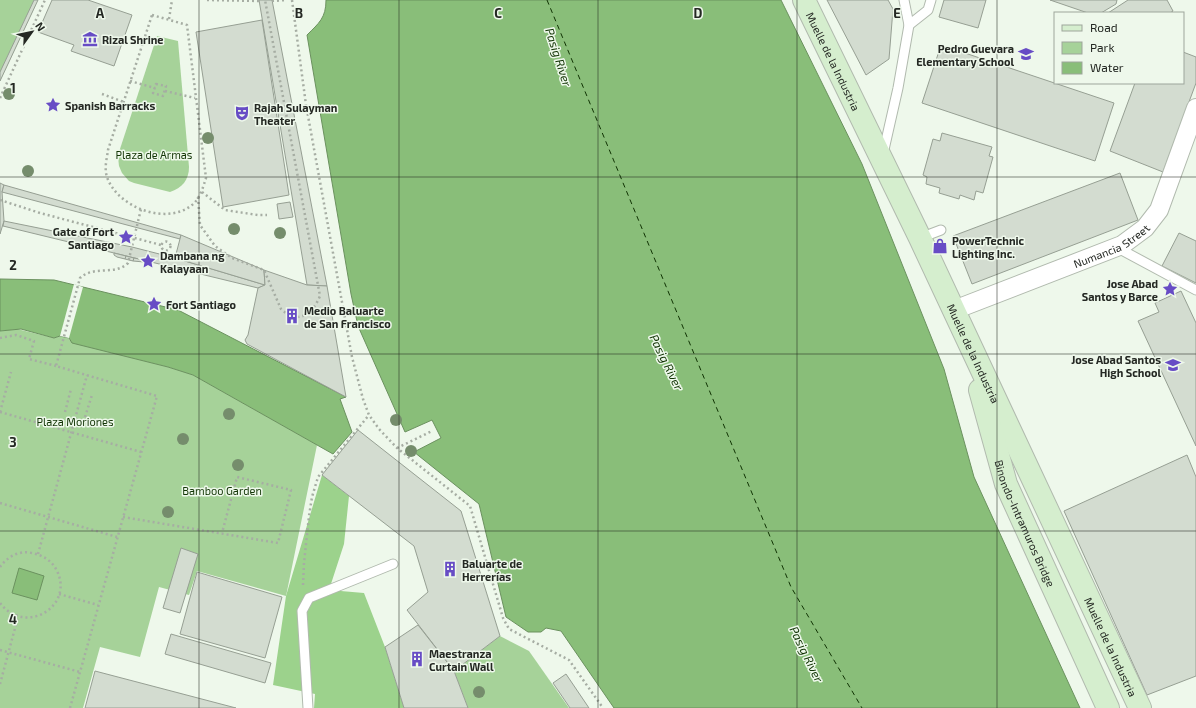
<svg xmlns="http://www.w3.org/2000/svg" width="1196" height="708" viewBox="0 0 1196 708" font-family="'Exo 2',sans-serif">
<rect width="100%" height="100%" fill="#eef8eb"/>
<g fill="#a6d299">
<path d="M 0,0 L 38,0 L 0,81 Z"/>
<path d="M 157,36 L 178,41 L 189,167 C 189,180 182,188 170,192 L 134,183 L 129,181 L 122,173 L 119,166 L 118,157 L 119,152 Z"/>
<path d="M 17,329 L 54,338 C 61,335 68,336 73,343 L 168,367 L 193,375 L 317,445 L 286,596 L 197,571 L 189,595 L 159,587 L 140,657 L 100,647 L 83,708 L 0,708 L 0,331 Z"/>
<path d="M 500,636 L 529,651 L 569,708 L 468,708 L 454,671 Z"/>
</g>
<path fill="#9cd28c" d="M 322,475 L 349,496 L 344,544 L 329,590 L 364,593 L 385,647 L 404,708 L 314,708 L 315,694 L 273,685 L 286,596 Z"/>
<g fill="#89be79" stroke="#6b915f">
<path d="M 326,0 L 781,0 L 862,164 L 944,369 L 974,477 L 1080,708 L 614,708 L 561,631 L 546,628 L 541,632 L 528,632 L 506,617 L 479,504 L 414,452 L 441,438 L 432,420 L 405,432 L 358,326 L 351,294 L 307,35 C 319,23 326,18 326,0 Z"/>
<path d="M 0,279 L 54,280 L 178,310 L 346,397 L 340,399 L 352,432 L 333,454 L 193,375 L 168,367 L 72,343 L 69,338 L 60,336 L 54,338 L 21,329 L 0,331 Z"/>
<path d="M 19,568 L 44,576 L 37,600 L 12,593 Z"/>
</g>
<path fill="#eef8eb" d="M 74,284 L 83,287 L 69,338 L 60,336 Z"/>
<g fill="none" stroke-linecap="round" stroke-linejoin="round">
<path stroke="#103303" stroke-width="1" stroke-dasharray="5 4" stroke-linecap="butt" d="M 547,0 L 791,587 L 862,708"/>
</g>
<g fill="#d3dcd0" stroke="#969f93">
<path d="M 34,0 L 38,0 L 0,81 L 0,72 Z"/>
<path d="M 52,0 L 88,0 L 132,15 L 114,66 L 71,51 L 74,45 L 38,32 Z"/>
<path d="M 259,0 L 272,0 L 327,286 L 307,285 Z"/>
<path d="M 827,0 L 888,0 L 893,9 L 889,59 L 866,75 Z"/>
<path d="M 944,0 L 986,0 L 978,28 L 939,17 Z"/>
<path d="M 1050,0 L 1117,0 L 1116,4 L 1101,13 L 1088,13 Z"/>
<path d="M 1128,0 L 1167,0 L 1173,11 L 1170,13 L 1108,13 Z"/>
<path d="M 262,20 L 289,195 L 223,207 L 196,32 Z"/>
<path d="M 941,45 L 1114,103 L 1095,161 L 922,103 Z"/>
<path d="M 1183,52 L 1196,57 L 1196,83 L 1163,172 L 1110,151 L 1135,83 L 1183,83 Z"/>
<path d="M 942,133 L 992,147 L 989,156 L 993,157 L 983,193 L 976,191 L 974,200 L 960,195 L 959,199 L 939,193 L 940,188 L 926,184 L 927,177 L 923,175 L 933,139 L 940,141 Z"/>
<path d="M 1120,173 L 1138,220 L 972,284 L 953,236 Z"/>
<path d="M 0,183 L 4,185 L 2,192 L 4,221 L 0,234 Z"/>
<path d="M 4,185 L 181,235 L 180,239 L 2,192 Z"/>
<path d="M 290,202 L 293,217 L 279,219 L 277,204 Z"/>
<path d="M 4,221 L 132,247 L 175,258 L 265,285 L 258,288 L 3,226 Z"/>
<path d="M 1179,233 L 1196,241 L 1196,283 L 1162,266 Z"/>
<path d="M 181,235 L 264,270 L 265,285 L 175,258 Z"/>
<path d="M 114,253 L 126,256 L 125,259 L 117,257 L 114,255 Z"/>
<path d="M 126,256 L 134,258 L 133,261 L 125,259 Z"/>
<path d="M 134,258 L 144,260 L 144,262 L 133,261 Z"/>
<path d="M 264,270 L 307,285 L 327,286 L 346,397 L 247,344 L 245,340 L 248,335 L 258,288 L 265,285 Z"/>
<path d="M 1181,291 L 1196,323 L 1196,446 L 1138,321 L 1159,312 L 1155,303 Z"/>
<path d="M 358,430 L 461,511 L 500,636 L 454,671 L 407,610 L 428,592 L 414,546 L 322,475 Z"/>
<path d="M 1187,455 L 1196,477 L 1196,676 L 1147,695 L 1064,511 Z"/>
<path d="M 181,548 L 198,554 L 180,613 L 163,608 Z"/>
<path d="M 197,572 L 282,597 L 265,658 L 180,634 Z"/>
<path d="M 418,625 L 454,671 L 468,708 L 404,708 L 385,647 Z"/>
<path d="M 171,634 L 271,663 L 265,683 L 165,654 Z"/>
<path d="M 95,671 L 236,708 L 85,708 Z"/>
<path d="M 566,674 L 589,708 L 570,708 L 553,683 Z"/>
</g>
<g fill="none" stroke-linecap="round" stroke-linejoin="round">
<g stroke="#b1baae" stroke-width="11">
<g id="lane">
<path d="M 909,25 L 928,10 L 931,0"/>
<path d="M 883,154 L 898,88 L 909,25 L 904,0"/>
<path d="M 920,238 L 941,230"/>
<path d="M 1116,247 L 1196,290"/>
<path d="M 308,708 L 302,611 L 309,598 L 393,564"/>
</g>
</g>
<g stroke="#b1baae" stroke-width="20">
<g id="street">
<path id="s1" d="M 954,310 L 1122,245 L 1145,228 L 1159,210 L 1196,108"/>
</g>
</g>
<g stroke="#b1baae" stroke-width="24">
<g id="secondary">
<path id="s2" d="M 804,0 L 920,238 L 1140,708"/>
<path id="s3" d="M 980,390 L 1006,484 L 1108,708"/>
</g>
</g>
<g stroke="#a6ada3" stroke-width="2.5" stroke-dasharray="2 3" stroke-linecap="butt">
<path d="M 207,0 L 259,1"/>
<path d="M 292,0 L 306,105 L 352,357 L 363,399 L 369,415 L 379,429 L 397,448 L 470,506 L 503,618 L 509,629 L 569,660 L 603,708"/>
<path d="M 272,1 L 286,0"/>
<path d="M 152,15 L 187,25 L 206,178 C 203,187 200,199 192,205 C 166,226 117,207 107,177 C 104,168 107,158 108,150 Z"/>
<path d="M 169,19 L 172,0"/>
<path d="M 130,81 L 155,88"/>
<path d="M 156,84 L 166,86 L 163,96 L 153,93 Z"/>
<path d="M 165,91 L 195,98"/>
<path d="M 102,94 L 124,102"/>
<path d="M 0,98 L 45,0"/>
<path d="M 202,192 L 225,210 L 258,215 L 267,215"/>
<path d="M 198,197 L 200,225 L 215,246 L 232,258 L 264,270 L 281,309 C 298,325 312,315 320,296 L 265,0"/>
<path d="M 0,200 L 40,213 L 161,245"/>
<circle cx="166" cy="246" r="4.5"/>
<path d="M 0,338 L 16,335 L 34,341 L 29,359 L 56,366"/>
<path d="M 0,412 L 141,452"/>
<path d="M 0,412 L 11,372"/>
<path d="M 65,412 L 71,389"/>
<path d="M 85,417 L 92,395"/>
<path d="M 397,448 L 432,431"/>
<path d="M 0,503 L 117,537"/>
<path d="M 123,517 L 278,543 L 291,490 L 237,477 L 222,533"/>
<path d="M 38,554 L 87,375"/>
<path d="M 0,567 C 7,557 19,550 32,553 C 42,555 51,560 56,569 C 76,605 26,637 0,603"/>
<path d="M 303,585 L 304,563 L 309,516 L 312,497 L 318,477 L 369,415"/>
<path d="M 59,594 L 98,605"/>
<path d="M 0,650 L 80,672"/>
<path d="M 0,684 L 18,617"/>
<path d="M 70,708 L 157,396 L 56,366 L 80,278 C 94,265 115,276 128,263 L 141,209"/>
</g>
<use href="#lane" stroke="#fff" stroke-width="9"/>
<use href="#street" stroke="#fff" stroke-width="18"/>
<use href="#secondary" stroke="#d5eece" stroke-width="22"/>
</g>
<g fill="#758d6c">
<circle cx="9" cy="94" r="6"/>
<circle cx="208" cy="138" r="6"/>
<circle cx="28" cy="171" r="6"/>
<circle cx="234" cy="229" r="6"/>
<circle cx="280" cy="233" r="6"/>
<circle cx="229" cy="414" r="6"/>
<circle cx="396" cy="420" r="6"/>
<circle cx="183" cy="439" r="6"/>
<circle cx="411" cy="451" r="6"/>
<circle cx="238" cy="465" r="6"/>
<circle cx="168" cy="512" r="6"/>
<circle cx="479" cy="692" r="6"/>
</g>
<path fill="none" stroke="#242823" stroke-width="1" stroke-opacity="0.55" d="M 199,0 L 199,708M 399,0 L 399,708M 598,0 L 598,708M 797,0 L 797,708M 997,0 L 997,708M 0,177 L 1196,177M 0,354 L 1196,354M 0,531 L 1196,531"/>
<defs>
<g id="museum-bare" transform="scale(1.2)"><path d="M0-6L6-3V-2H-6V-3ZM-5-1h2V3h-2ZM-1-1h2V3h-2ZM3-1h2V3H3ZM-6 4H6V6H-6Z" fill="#674cc5" stroke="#eef8eb" stroke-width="2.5" paint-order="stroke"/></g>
<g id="school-bare" transform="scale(1.2)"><path d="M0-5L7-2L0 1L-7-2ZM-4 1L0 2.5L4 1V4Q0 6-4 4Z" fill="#674cc5" stroke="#eef8eb" stroke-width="2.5" paint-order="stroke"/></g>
<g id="sight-bare" transform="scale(1.2)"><path d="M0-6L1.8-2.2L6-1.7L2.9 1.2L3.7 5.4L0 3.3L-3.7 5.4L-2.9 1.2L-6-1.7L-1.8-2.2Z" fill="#674cc5" stroke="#eef8eb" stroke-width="2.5" paint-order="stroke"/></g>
<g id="theatre-bare" transform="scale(1.2)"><path d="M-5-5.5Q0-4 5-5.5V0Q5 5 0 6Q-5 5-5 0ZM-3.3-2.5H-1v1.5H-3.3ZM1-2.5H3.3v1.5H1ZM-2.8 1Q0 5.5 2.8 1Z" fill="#674cc5" stroke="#eef8eb" stroke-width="2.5" paint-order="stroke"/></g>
<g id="shop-bare" transform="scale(1.2)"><path d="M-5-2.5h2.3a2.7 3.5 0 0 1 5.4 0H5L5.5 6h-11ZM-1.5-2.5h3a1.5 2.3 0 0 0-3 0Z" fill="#674cc5" stroke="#eef8eb" stroke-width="2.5" paint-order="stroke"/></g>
<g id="building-bare" transform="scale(1.2)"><path d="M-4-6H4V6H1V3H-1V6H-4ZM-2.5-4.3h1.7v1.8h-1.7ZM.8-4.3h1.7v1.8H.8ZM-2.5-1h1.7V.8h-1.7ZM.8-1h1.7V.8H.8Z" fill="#674cc5" stroke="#eef8eb" stroke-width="2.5" paint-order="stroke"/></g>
</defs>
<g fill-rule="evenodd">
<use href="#museum-bare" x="90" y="39"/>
<use href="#school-bare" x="1026" y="54"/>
<use href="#sight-bare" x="53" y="105"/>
<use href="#theatre-bare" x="242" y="113"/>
<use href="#sight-bare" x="126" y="237"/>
<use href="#shop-bare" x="940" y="246"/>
<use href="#sight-bare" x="148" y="261"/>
<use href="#sight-bare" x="1170" y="289"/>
<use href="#sight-bare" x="154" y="304"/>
<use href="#building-bare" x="292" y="316"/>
<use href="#school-bare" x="1173" y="365"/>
<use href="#building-bare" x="450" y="569"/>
<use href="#building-bare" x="417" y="659"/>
</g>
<g text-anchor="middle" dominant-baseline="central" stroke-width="3" stroke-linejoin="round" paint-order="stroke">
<g font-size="11" font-weight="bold" fill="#242823" stroke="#eef8eb" text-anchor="start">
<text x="102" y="39">Rizal Shrine</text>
<text x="1014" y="48" text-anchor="end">Pedro Guevara<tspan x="1014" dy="13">Elementary School</tspan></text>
<text x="65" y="105">Spanish Barracks</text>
<text x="254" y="107">Rajah Sulayman<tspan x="254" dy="13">Theater</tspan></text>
<text x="114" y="231" text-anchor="end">Gate of Fort<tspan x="114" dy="13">Santiago</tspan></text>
<text x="952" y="240">PowerTechnic<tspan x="952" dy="13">Lighting Inc.</tspan></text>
<text x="160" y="255">Dambana ng<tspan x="160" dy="13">Kalayaan</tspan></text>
<text x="1158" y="283" text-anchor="end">Jose Abad<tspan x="1158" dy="13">Santos y Barce</tspan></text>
<text x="166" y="304">Fort Santiago</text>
<text x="304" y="310">Medio Baluarte<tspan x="304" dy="13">de San Francisco</tspan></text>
<text x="1161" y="359" text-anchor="end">Jose Abad Santos<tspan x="1161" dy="13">High School</tspan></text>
<text x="462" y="563">Baluarte de<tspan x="462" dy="13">Herrerías</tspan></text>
<text x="429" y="653">Maestranza<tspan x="429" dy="13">Curtain Wall</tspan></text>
</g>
<g font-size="11" fill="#242823" stroke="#eef8eb">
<text stroke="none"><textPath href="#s2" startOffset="68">Muelle de la Industria</textPath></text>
<text stroke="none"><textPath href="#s1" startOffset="170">Numancia Street</textPath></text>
<text stroke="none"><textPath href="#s2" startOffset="392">Muelle de la Industria</textPath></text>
<text stroke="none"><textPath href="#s3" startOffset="141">Binondo-Intramuros Bridge</textPath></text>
<text stroke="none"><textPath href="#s2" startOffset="716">Muelle de la Industria</textPath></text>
</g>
<g font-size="11" fill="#123505" stroke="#eef8eb">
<text x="154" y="154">Plaza de Armas</text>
<text x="75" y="421">Plaza Moriones</text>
<text x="222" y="490">Bamboo Garden</text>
</g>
<g font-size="12" font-style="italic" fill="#103303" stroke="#eef8eb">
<text transform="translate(559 57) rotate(72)">Pasig River</text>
<text transform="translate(667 362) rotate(64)">Pasig River</text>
<text transform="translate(807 654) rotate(64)">Pasig River</text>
</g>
</g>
<g font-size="13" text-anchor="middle" font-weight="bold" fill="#242823" stroke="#eef8eb" stroke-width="3" stroke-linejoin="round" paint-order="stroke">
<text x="100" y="18">A</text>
<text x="299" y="18">B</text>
<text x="498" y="18">C</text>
<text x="698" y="18">D</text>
<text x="897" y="18">E</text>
<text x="13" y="93">1</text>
<text x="13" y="270">2</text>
<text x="13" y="447">3</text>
<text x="13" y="624">4</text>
</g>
<rect x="1054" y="12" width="130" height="72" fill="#eef8eb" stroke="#9da59b"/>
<rect x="1062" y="25" width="20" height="6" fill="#d5eece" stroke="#9da59b"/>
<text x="1090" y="32" font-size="12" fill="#242823">Road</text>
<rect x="1062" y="42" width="20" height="12" fill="#a6d299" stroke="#9da59b"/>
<text x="1090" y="52" font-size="12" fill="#242823">Park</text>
<rect x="1062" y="62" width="20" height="12" fill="#89be79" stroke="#9da59b"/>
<text x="1090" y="72" font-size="12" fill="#242823">Water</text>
<g transform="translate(32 32) rotate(57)" stroke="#eef8eb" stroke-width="3" paint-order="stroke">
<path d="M0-3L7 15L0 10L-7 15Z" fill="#242823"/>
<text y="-6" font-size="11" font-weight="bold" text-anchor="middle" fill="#242823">N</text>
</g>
</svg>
